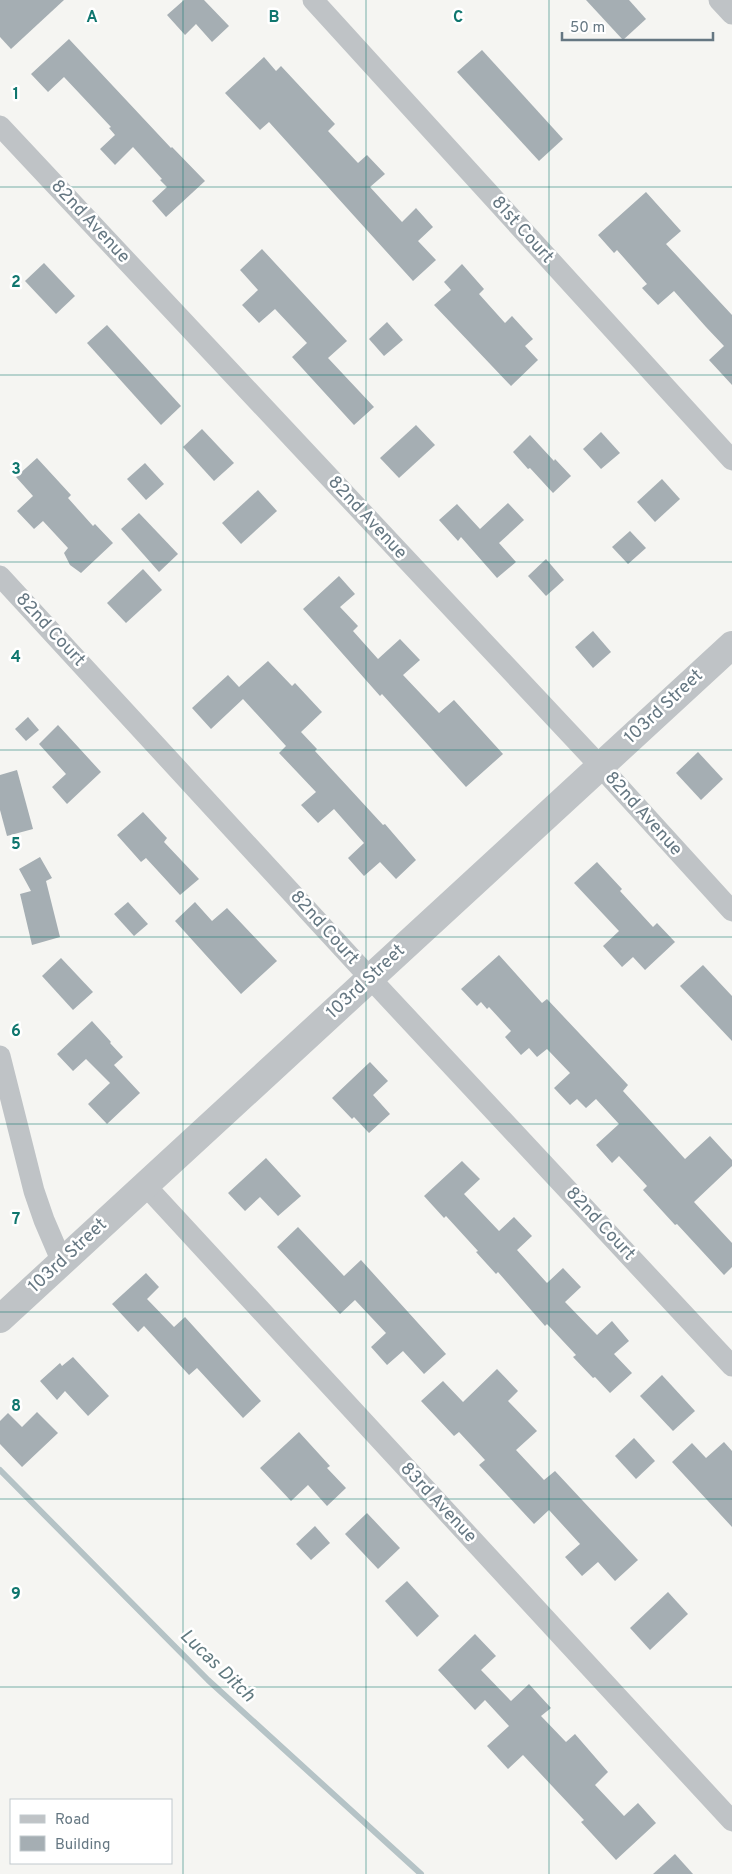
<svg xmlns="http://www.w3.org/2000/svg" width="732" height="1874" viewBox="0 0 732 1874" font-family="Overpass,sans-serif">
<rect width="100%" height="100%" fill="#f5f5f2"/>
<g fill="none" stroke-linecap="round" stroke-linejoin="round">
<path stroke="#b5c3c6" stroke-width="6" d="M 0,1470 L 208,1680 L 421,1874"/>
</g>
<g fill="#a5aeb3">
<path d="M 0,0 L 64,0 L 11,49 L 0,37 Z"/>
<path d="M 184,0 L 204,0 L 229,26 L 212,42 L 196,24 L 185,35 L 167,15 Z"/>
<path d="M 586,0 L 629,0 L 646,19 L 623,40 Z"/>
<path d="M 69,39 L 171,148 L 172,147 L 205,181 L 166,217 L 152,201 L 167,187 L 160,180 L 162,179 L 133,147 L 115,165 L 100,149 L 115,135 L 109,128 L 111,127 L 64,77 L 48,92 L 31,74 Z"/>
<path d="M 482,50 L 563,139 L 539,161 L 457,72 Z"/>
<path d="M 264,57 L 276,71 L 281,66 L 335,124 L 328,131 L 358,163 L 367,155 L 385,174 L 370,187 L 402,222 L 416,208 L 433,227 L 418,241 L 436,260 L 413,281 L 269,122 L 260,130 L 225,93 Z"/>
<path d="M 646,192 L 681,231 L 666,244 L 732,315 L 732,385 L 709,360 L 724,346 L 706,327 L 674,291 L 658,305 L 642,288 L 647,284 L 617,250 L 614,253 L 598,235 Z"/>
<path d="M 262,249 L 347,341 L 328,358 L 374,407 L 354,425 L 292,357 L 307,343 L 275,309 L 259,323 L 242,305 L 258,290 L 240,270 Z"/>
<path d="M 44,263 L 75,296 L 56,314 L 25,281 Z"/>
<path d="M 462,264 L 484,289 L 479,294 L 505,323 L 512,316 L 533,339 L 525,346 L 538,360 L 511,386 L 434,305 L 451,290 L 444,282 Z"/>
<path d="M 387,322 L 403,340 L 384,356 L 369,339 Z"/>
<path d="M 107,325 L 181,406 L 161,425 L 87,343 Z"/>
<path d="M 416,425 L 435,445 L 399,478 L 380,458 Z"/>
<path d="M 202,429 L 234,463 L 214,481 L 183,447 Z"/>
<path d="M 601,432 L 620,453 L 601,469 L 583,449 Z"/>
<path d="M 530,435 L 554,461 L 555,459 L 571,476 L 553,493 L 530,468 L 528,469 L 513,452 Z"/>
<path d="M 37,458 L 71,495 L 68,498 L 93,526 L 95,524 L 113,543 L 81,573 L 70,565 L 64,553 L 68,548 L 43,521 L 34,529 L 17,511 L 33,496 L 16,477 Z"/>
<path d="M 145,463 L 164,484 L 146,500 L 127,479 Z"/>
<path d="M 662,479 L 680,499 L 655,522 L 637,502 Z"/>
<path d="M 258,490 L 277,511 L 241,544 L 222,523 Z"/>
<path d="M 508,503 L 524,520 L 499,543 L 516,562 L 497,578 L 461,537 L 458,541 L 439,520 L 457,504 L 480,529 Z"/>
<path d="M 139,513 L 178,554 L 159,572 L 121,529 Z"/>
<path d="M 630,531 L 646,548 L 628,564 L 612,547 Z"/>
<path d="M 546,559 L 564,580 L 546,596 L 528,576 Z"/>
<path d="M 143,569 L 162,590 L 126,623 L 107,603 Z"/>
<path d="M 339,576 L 355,594 L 340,607 L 358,626 L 353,631 L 378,659 L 400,639 L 420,660 L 403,675 L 439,713 L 454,700 L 503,754 L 466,787 L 382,694 L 380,696 L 303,609 Z"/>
<path d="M 593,631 L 611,652 L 593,668 L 575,647 Z"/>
<path d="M 268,661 L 292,686 L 295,683 L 322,712 L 301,732 L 317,749 L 315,751 L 383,825 L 385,824 L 416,860 L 396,879 L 380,862 L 364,876 L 348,858 L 364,843 L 334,809 L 318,823 L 301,805 L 316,792 L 279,753 L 286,746 L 243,699 L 211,729 L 192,708 L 228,675 L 239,687 Z"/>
<path d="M 28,717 L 39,730 L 26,741 L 15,729 Z"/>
<path d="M 58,725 L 101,772 L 67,804 L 52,787 L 66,774 L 39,744 Z"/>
<path d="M 698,752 L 723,779 L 701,800 L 676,773 Z"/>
<path d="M 17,770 L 33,829 L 7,836 L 0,810 L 0,775 Z"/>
<path d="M 143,812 L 167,838 L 164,842 L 199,879 L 180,895 L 146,858 L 141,862 L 117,835 Z"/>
<path d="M 40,857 L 52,878 L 46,881 L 60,937 L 32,945 L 20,894 L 31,891 L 19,869 Z"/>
<path d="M 597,862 L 622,889 L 620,891 L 653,927 L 657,923 L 675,942 L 645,970 L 633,957 L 622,967 L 603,946 L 619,931 L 574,883 Z"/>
<path d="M 128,902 L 148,924 L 134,936 L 114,914 Z"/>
<path d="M 195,902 L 212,921 L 227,908 L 277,961 L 241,994 L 175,921 Z"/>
<path d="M 499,955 L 542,1003 L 547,999 L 628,1085 L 623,1091 L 685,1159 L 710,1136 L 732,1160 L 732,1166 L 694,1202 L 732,1243 L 732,1267 L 724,1275 L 677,1224 L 675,1225 L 643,1190 L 647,1186 L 619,1156 L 612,1163 L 596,1145 L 619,1124 L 596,1099 L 586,1108 L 577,1099 L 570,1105 L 554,1088 L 570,1073 L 547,1049 L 537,1057 L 529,1048 L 521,1055 L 505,1037 L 511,1031 L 489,1007 L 487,1009 L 481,1002 L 477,1006 L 461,989 Z"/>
<path d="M 61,958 L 93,992 L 73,1010 L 42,976 Z"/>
<path d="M 703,965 L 732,996 L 732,1041 L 680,986 Z"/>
<path d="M 92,1021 L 111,1042 L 110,1043 L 123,1057 L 114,1065 L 140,1093 L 107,1124 L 88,1104 L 110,1083 L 86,1059 L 73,1071 L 57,1054 Z"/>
<path d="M 370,1062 L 388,1081 L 373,1095 L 390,1114 L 369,1133 L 354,1117 L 352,1119 L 332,1098 Z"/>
<path d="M 266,1158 L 301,1196 L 278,1216 L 260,1197 L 245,1211 L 228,1193 Z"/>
<path d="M 462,1161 L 480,1179 L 464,1194 L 499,1231 L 514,1217 L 532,1236 L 517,1250 L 547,1283 L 563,1268 L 581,1287 L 565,1302 L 597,1335 L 612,1321 L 629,1341 L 614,1354 L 632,1373 L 610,1393 L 595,1377 L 593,1378 L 573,1357 L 576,1355 L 547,1324 L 545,1326 L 498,1272 L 496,1274 L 476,1252 L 478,1251 L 446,1216 L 444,1218 L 424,1196 Z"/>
<path d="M 298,1227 L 344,1276 L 361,1260 L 446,1354 L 424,1374 L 403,1351 L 387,1365 L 371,1347 L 386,1333 L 355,1300 L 340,1314 L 277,1247 Z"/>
<path d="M 146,1273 L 159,1287 L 147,1299 L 174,1327 L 185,1317 L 261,1401 L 243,1418 L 197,1368 L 189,1375 L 144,1326 L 138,1332 L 112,1304 Z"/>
<path d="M 73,1357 L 109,1396 L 88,1416 L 65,1391 L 57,1400 L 40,1381 L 60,1363 L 62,1366 Z"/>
<path d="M 497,1369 L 518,1391 L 508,1401 L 537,1431 L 516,1450 L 544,1480 L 555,1471 L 638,1560 L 615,1581 L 598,1562 L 582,1576 L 565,1557 L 580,1544 L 549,1510 L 534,1524 L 479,1465 L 485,1460 L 459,1432 L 454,1436 L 421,1401 L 443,1381 L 463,1402 Z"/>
<path d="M 662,1375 L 695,1411 L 673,1431 L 640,1396 Z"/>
<path d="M 37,1412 L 58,1433 L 22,1467 L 0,1444 L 0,1421 L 8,1413 L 22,1427 Z"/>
<path d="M 299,1432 L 330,1466 L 327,1468 L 346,1488 L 327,1506 L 308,1485 L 291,1501 L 260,1468 Z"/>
<path d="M 634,1438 L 655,1461 L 636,1479 L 615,1456 Z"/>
<path d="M 724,1442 L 732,1451 L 732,1527 L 672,1462 L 692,1443 L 706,1458 Z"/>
<path d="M 367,1513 L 400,1548 L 378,1569 L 345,1534 Z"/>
<path d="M 315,1526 L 330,1543 L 311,1560 L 296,1544 Z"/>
<path d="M 407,1581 L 439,1616 L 417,1637 L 385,1601 Z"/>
<path d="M 668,1592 L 688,1614 L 650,1650 L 630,1628 Z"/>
<path d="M 475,1634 L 496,1656 L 481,1670 L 511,1701 L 529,1684 L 551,1708 L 541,1716 L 566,1742 L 575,1734 L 608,1772 L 595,1785 L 624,1816 L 638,1803 L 656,1823 L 616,1860 L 581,1822 L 584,1820 L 523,1755 L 508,1769 L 487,1746 L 509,1726 L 485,1700 L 475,1710 L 438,1670 Z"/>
<path d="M 675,1854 L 693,1874 L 653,1874 Z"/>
</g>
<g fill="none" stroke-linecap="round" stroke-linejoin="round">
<g stroke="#bfc3c6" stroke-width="21">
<path d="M 313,0 L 732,460"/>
<path d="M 719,0 L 732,14"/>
<path d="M 0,126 L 600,766 L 732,911"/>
<path d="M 0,576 L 370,978 L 732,1366"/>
<path d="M 0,1056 L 34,1191 L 44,1220 L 62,1262"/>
<path d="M 145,1185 L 732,1821"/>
</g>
<path stroke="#bfc3c6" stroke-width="28" d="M 0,1319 L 732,645"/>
</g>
<path fill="none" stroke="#0f766e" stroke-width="1" stroke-opacity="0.55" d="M 183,0 L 183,1874M 366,0 L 366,1874M 549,0 L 549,1874M 0,187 L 732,187M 0,375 L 732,375M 0,562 L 732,562M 0,750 L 732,750M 0,937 L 732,937M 0,1124 L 732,1124M 0,1312 L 732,1312M 0,1499 L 732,1499M 0,1687 L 732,1687"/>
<g text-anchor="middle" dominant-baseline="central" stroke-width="5" stroke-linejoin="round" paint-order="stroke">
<g font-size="18" fill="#657782" stroke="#fff">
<text transform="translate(90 222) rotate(47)">82nd Avenue</text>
<text transform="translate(522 230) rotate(48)">81st Court</text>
<text transform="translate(367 518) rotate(47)">82nd Avenue</text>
<text transform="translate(50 630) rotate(47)">82nd Court</text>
<text transform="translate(664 707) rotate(-43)">103rd Street</text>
<text transform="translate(643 814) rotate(48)">82nd Avenue</text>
<text transform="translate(324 928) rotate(48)">82nd Court</text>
<text transform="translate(366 982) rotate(-43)">103rd Street</text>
<text transform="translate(600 1224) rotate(47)">82nd Court</text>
<text transform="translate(68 1256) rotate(-43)">103rd Street</text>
<text transform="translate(438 1503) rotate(47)">83rd Avenue</text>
</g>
<g font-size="19" font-style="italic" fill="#60797f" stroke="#fff">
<text transform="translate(217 1666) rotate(44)">Lucas Ditch</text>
</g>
</g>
<g font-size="16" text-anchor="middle" font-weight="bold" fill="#0f766e" stroke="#fff" stroke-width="5" stroke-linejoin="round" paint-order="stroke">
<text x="92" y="22">A</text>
<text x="274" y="22">B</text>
<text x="458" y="22">C</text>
<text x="16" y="99">1</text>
<text x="16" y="287">2</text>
<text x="16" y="474">3</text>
<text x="16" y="662">4</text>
<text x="16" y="849">5</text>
<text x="16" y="1036">6</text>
<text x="16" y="1224">7</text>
<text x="16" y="1411">8</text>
<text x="16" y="1599">9</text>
</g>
<rect x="10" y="1799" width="162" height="65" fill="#ffffff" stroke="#c1c9cd"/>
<rect x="20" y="1815" width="25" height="8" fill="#bfc3c6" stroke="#c1c9cd"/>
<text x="55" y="1824" font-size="15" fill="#657782">Road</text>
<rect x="20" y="1836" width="25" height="15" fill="#a5aeb3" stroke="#c1c9cd"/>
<text x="55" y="1849" font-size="15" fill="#657782">Building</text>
<path d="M562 32v8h151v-8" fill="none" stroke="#657782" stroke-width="2.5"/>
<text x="570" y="32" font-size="15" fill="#657782" stroke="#ffffff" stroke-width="4" paint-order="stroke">50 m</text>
</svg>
